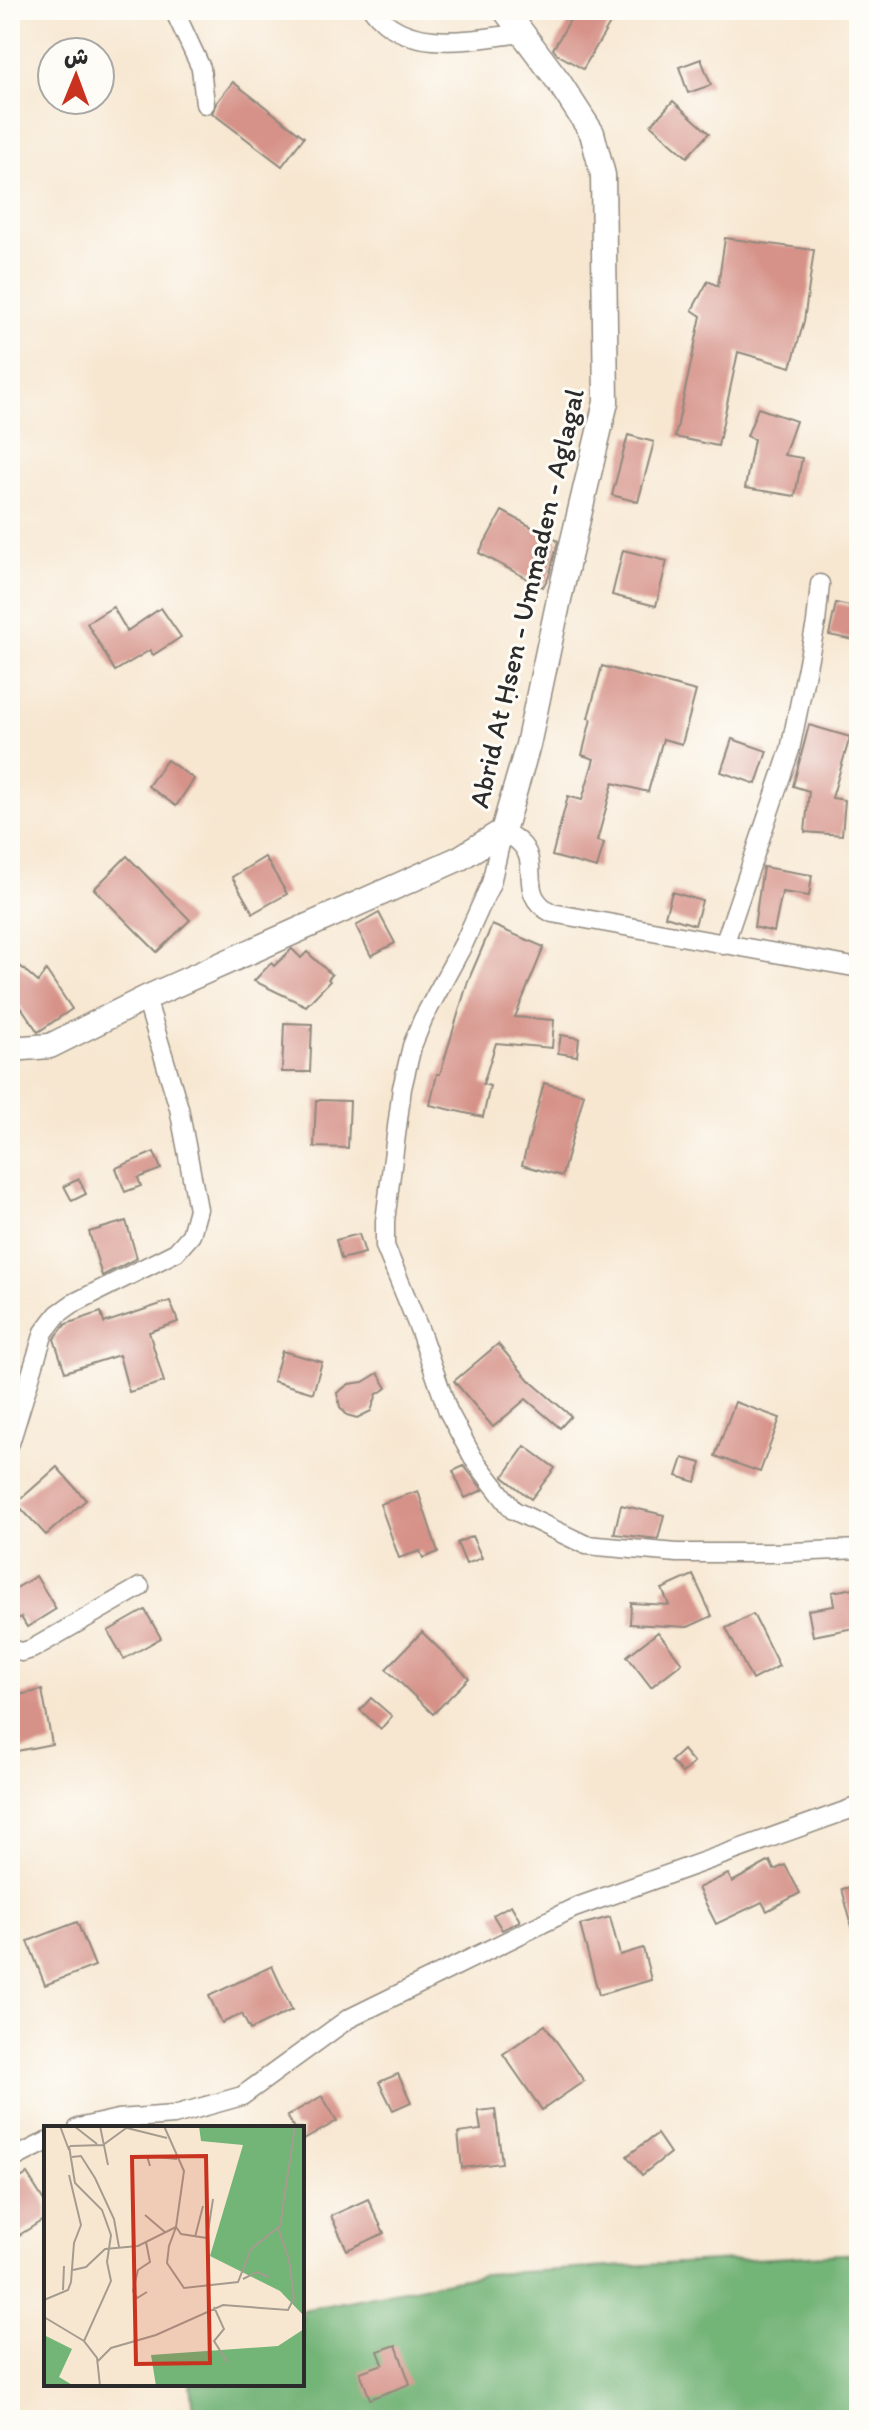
<svg xmlns="http://www.w3.org/2000/svg" width="869" height="2430" viewBox="0 0 869 2430" font-family="Itim,'Playpen Sans Arabic',sans-serif">
<rect width="100%" height="100%" fill="#fdfcf7"/>
<filter id="ink" filterUnits="userSpaceOnUse"><feTurbulence type="fractalNoise" baseFrequency=".0125" numOctaves="2"/><feDisplacementMap in="SourceGraphic" scale="16" xChannelSelector="R" yChannelSelector="G"/><feConvolveMatrix kernelMatrix="1 2 1 2 8 2 1 2 1" color-interpolation-filters="sRGB"/></filter>
<filter id="wash" filterUnits="userSpaceOnUse"><feTurbulence type="fractalNoise" baseFrequency=".006" numOctaves="4" result="noise"/><feDisplacementMap in="SourceGraphic" scale="32" xChannelSelector="R" yChannelSelector="G"/><feGaussianBlur stdDeviation="1.8" result="paint"/><feColorMatrix in="noise" values="0 0 0 0 0 0 0 0 0 0 0 0 0 0 0 0 0 1.4 0 .05"/><feComposite in="paint" operator="in"/></filter>
<g filter="url(#wash)">
<rect width="100%" height="100%" fill="#f7e7d1"/>
<path fill="#73b477" stroke="#4f7051" stroke-width="2" d="M 859,2253 L 859,2420 L 194,2420 L 190,2384 L 302,2384 L 302,2310 L 484,2274 Z"/>
<g id="blocks">
<g fill="#d69288">
<path d="M 576,10 L 618,10 L 583,69 L 557,54 L 553,49 Z"/>
<path d="M 701,59 L 711,85 L 688,93 L 679,67 Z"/>
<path d="M 233,82 L 304,137 L 282,166 L 212,113 L 217,102 Z"/>
<path d="M 673,101 L 709,133 L 687,157 L 651,125 Z"/>
<path d="M 725,238 L 814,250 L 804,321 L 791,367 L 738,352 L 718,446 L 675,437 L 701,316 L 692,310 L 708,281 L 718,286 Z"/>
<path d="M 758,408 L 796,421 L 784,455 L 802,458 L 795,496 L 745,488 L 754,439 L 747,436 Z"/>
<path d="M 628,435 L 654,442 L 638,502 L 612,495 Z"/>
<path d="M 502,511 L 558,541 L 549,576 L 543,587 L 479,553 Z"/>
<path d="M 623,550 L 667,561 L 656,606 L 612,595 Z"/>
<path d="M 836,603 L 859,608 L 859,641 L 829,635 Z"/>
<path d="M 113,607 L 127,631 L 161,608 L 181,637 L 153,655 L 150,650 L 115,671 L 87,623 Z"/>
<path d="M 602,666 L 696,691 L 682,744 L 663,739 L 648,792 L 613,783 L 597,841 L 604,843 L 597,868 L 552,856 L 568,796 L 582,800 L 594,759 L 582,755 L 591,719 L 588,718 Z"/>
<path d="M 809,725 L 850,737 L 832,798 L 845,800 L 842,835 L 805,832 L 809,791 L 793,786 Z"/>
<path d="M 732,739 L 767,751 L 756,784 L 721,772 Z"/>
<path d="M 167,760 L 194,779 L 176,806 L 148,786 Z"/>
<path d="M 127,856 L 190,920 L 157,952 L 94,889 Z"/>
<path d="M 265,857 L 287,894 L 253,913 L 232,877 Z"/>
<path d="M 763,867 L 812,875 L 809,896 L 782,892 L 774,932 L 754,927 Z"/>
<path d="M 672,892 L 702,901 L 695,925 L 665,916 Z"/>
<path d="M 379,913 L 395,943 L 371,956 L 356,926 Z"/>
<path d="M 492,925 L 544,947 L 515,1017 L 554,1020 L 552,1048 L 496,1043 L 483,1084 L 490,1086 L 483,1117 L 430,1105 L 437,1074 L 440,1074 L 468,981 Z"/>
<path d="M 292,949 L 301,958 L 307,952 L 332,975 L 328,979 L 330,981 L 306,1006 L 254,981 L 271,963 L 274,966 Z"/>
<path d="M 10,957 L 38,982 L 46,970 L 72,1009 L 38,1032 L 21,1007 L 10,997 Z"/>
<path d="M 284,1023 L 312,1024 L 310,1072 L 282,1072 Z"/>
<path d="M 561,1035 L 579,1038 L 577,1056 L 558,1053 Z"/>
<path d="M 544,1083 L 584,1094 L 562,1176 L 522,1165 Z"/>
<path d="M 316,1100 L 350,1101 L 348,1148 L 314,1147 Z"/>
<path d="M 154,1152 L 161,1169 L 138,1178 L 141,1186 L 125,1192 L 116,1168 Z"/>
<path d="M 79,1179 L 86,1194 L 72,1201 L 64,1186 Z"/>
<path d="M 126,1221 L 137,1258 L 102,1276 L 89,1232 Z"/>
<path d="M 359,1234 L 365,1253 L 341,1259 L 336,1240 Z"/>
<path d="M 170,1301 L 178,1322 L 149,1332 L 164,1382 L 129,1392 L 119,1355 L 65,1372 L 54,1339 L 66,1324 L 101,1312 L 104,1323 Z"/>
<path d="M 498,1344 L 529,1380 L 571,1416 L 560,1428 L 526,1399 L 493,1427 L 454,1381 Z"/>
<path d="M 282,1351 L 322,1362 L 313,1393 L 273,1381 Z"/>
<path d="M 378,1373 L 387,1388 L 377,1394 L 371,1411 L 357,1418 L 347,1415 L 340,1407 L 337,1393 L 349,1384 L 363,1382 Z"/>
<path d="M 735,1402 L 780,1418 L 760,1472 L 715,1456 Z"/>
<path d="M 525,1446 L 555,1468 L 531,1499 L 503,1477 Z"/>
<path d="M 683,1458 L 701,1463 L 696,1482 L 677,1476 Z"/>
<path d="M 464,1466 L 483,1490 L 465,1498 L 453,1471 Z"/>
<path d="M 57,1467 L 86,1500 L 46,1535 L 16,1503 Z"/>
<path d="M 418,1491 L 438,1552 L 423,1558 L 420,1551 L 399,1558 L 380,1504 Z"/>
<path d="M 621,1505 L 664,1515 L 658,1539 L 614,1534 Z"/>
<path d="M 472,1536 L 482,1558 L 466,1564 L 457,1543 Z"/>
<path d="M 693,1575 L 712,1616 L 688,1627 L 630,1624 L 631,1603 L 669,1605 L 662,1589 Z"/>
<path d="M 36,1576 L 56,1609 L 27,1627 L 21,1617 L 10,1624 L 10,1592 Z"/>
<path d="M 854,1588 L 859,1627 L 813,1636 L 808,1610 L 834,1606 L 832,1592 Z"/>
<path d="M 145,1610 L 161,1638 L 124,1659 L 108,1631 Z"/>
<path d="M 753,1614 L 779,1666 L 752,1680 L 726,1628 Z"/>
<path d="M 422,1632 L 469,1678 L 433,1714 L 386,1669 Z"/>
<path d="M 658,1632 L 682,1663 L 651,1687 L 627,1656 Z"/>
<path d="M 42,1690 L 52,1744 L 17,1751 L 10,1714 L 10,1697 Z"/>
<path d="M 371,1698 L 392,1716 L 381,1729 L 360,1710 Z"/>
<path d="M 683,1750 L 694,1763 L 682,1773 L 671,1761 Z"/>
<path d="M 770,1861 L 774,1870 L 785,1865 L 800,1893 L 767,1911 L 762,1902 L 716,1924 L 698,1888 L 728,1874 L 732,1882 Z"/>
<path d="M 859,1885 L 859,1933 L 854,1934 L 842,1889 Z"/>
<path d="M 511,1905 L 520,1921 L 502,1930 L 493,1915 Z"/>
<path d="M 610,1917 L 620,1955 L 643,1948 L 651,1980 L 599,1995 L 580,1925 Z"/>
<path d="M 77,1922 L 95,1966 L 45,1985 L 28,1941 Z"/>
<path d="M 272,1966 L 292,2010 L 250,2030 L 242,2014 L 222,2023 L 209,1996 Z"/>
<path d="M 545,2025 L 584,2081 L 542,2110 L 503,2054 Z"/>
<path d="M 398,2074 L 411,2102 L 393,2110 L 379,2082 Z"/>
<path d="M 322,2096 L 337,2121 L 302,2141 L 302,2128 L 294,2128 L 287,2116 Z"/>
<path d="M 495,2109 L 502,2163 L 462,2168 L 458,2133 L 481,2130 L 478,2111 Z"/>
<path d="M 657,2134 L 670,2153 L 642,2175 L 627,2156 Z"/>
<path d="M 27,2174 L 46,2204 L 46,2218 L 10,2241 L 10,2185 Z"/>
<path d="M 368,2199 L 384,2233 L 347,2250 L 331,2216 Z"/>
<path d="M 396,2345 L 410,2384 L 370,2399 L 360,2372 L 383,2364 L 378,2351 Z"/>
</g>
</g>
</g>
<g filter="url(#ink)">
<use href="#blocks" fill-opacity="0" stroke="#91897e" stroke-width="2"/>
<g fill="none" stroke-linecap="round" stroke-linejoin="round">
<g stroke="#91897e" stroke-width="21">
<g id="minor">
<path d="M 174,10 L 201,68 L 205,104"/>
<path d="M 373,10 C 407,55 474,39 522,33"/>
<path d="M 724,945 L 790,750 L 816,623 L 820,584"/>
<path d="M 859,968 L 552,913 C 515,894 543,864 519,842 C 515,838 508,834 503,831 L 491,883 L 464,943 L 423,1019 L 412,1046 L 402,1088 L 385,1221 L 385,1246 L 420,1331 L 448,1411 L 473,1458 L 513,1510 L 586,1545 L 677,1553 L 771,1553 L 859,1549"/>
<path d="M 10,1443 L 44,1332 L 58,1314 L 72,1304 L 176,1252 L 191,1235 L 198,1209 L 179,1108 L 146,998"/>
<path d="M 10,1649 L 22,1652 L 32,1649 L 140,1587"/>
<path d="M 78,2128 L 118,2119 L 174,2115 L 242,2096 L 348,2019 L 574,1908 L 859,1806"/>
<path d="M 10,2160 L 46,2142"/>
</g>
</g>
<g stroke="#91897e" stroke-width="27">
<path id="tertiary" d="M 10,1049 L 50,1046 L 146,998 L 460,858 L 503,831 L 528,745 L 559,599 L 606,402 L 603,175 L 592,133 L 559,82 L 505,10"/>
</g>
<use href="#minor" stroke="#fff" stroke-width="18"/>
<use href="#tertiary" stroke="#fff" stroke-width="24"/>
</g>
</g>
<g text-anchor="middle" dominant-baseline="central" stroke-width="6" stroke-linejoin="round" paint-order="stroke">
<g font-size="28" fill="#2b2b2b" stroke="#fdfcf7">
<text transform="translate(526 598) rotate(-77)">Abrid At Ḥsen - Ummaden - Aglagal</text>
</g>
</g>
<g transform="translate(44 2126)">
<rect width="260" height="260" fill="#f7e7d1"/>
<path d="M 155,0 L 260,0 L 260,190 L 236,165 L 166,130 L 199,19 L 157,15 ZM 260,203 L 260,260 L 112,260 L 107,229 L 234,220 ZM 0,209 L 28,223 L 15,251 L 30,260 L 0,260 Z" fill="#73b477"/>
<path fill="none" stroke="#a59c8f" stroke-width="2" d="M 16,0 L 25,24M 30,0 L 53,18M 56,0 L 64,39M 83,2 L 123,12M 25,20 L 31,57 L 58,84 L 67,109 L 63,136 L 67,155 L 40,215 L 53,232 L 56,260M 26,20 L 59,19 L 85,0M 28,31 L 37,30 L 51,52 L 70,93 L 75,121M 106,40 L 103,30 L 133,33M 169,73 L 163,112 L 137,108 L 132,101 L 125,120 L 123,137 L 140,162 L 194,156 L 207,123 L 236,100 L 251,0M 101,89 L 122,107M 151,111 L 159,80M 102,116 L 106,136 L 94,144 L 89,165 L 93,172 L 103,166M 29,144 L 42,141 L 61,123 L 94,120 L 132,101 L 140,45 L 120,0M 199,153 L 213,146 L 225,151M 19,164 L 20,140M 0,174 L 24,164 L 27,156 L 30,117 L 37,99 L 25,49M 170,181 L 180,203 L 170,215 L 184,237M 0,191 L 40,215M 54,235 L 67,222 L 112,209 L 179,179 L 244,184 L 250,172 L 245,134 L 234,102"/>
<path fill="#c8321e" fill-opacity="0.15" stroke="#c8321e" stroke-width="4" d="M 162,30 L 166,237 L 92,238 L 88,31 Z"/>
<rect width="260" height="260" fill="none" stroke="#2b2b2b" stroke-width="4"/>
</g>
<rect width="869" height="2430" fill="none" stroke="#fdfcf7" stroke-width="40"/>
<g transform="translate(76 76) rotate(1)"><circle r="38" fill="#fdfcf7" stroke="#a9a8a5" stroke-width="2"/>
<path d="M0-6L14 30L0 20L-14 30Z" fill="#c8321e"/>
<text y="-12" font-size="22" font-weight="bold" text-anchor="middle" fill="#2b2b2b">ش</text>
</g>
</svg>
